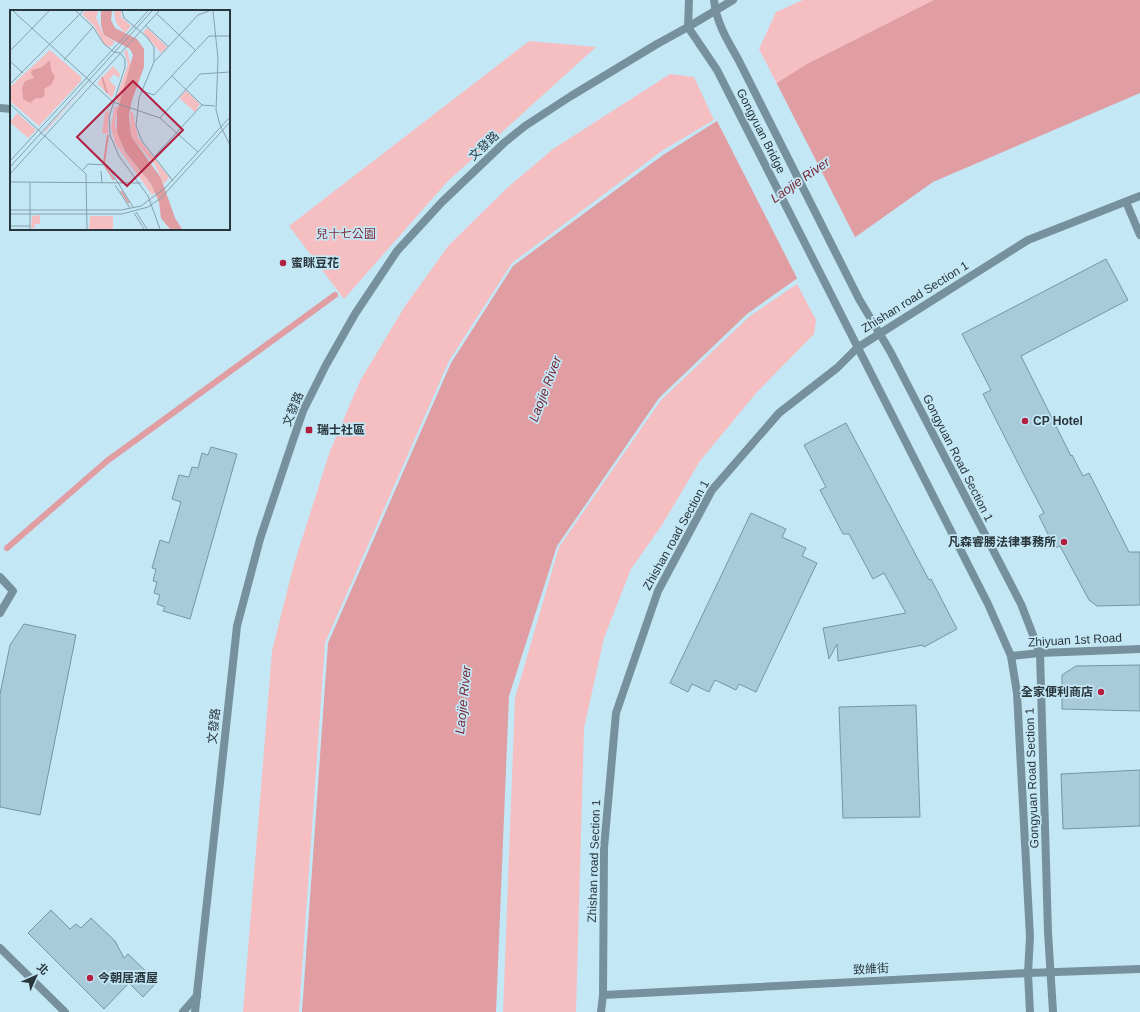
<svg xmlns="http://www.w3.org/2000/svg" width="1140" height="1012" viewBox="0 0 1140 1012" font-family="Arial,'Noto Sans TC',sans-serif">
<rect width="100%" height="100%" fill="#c4e7f6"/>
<g fill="#f5bfc2">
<path d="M 803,0 L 938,0 L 779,88 L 759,49 L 776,12 Z"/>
<path d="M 529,41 L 596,47 L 447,182 L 344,299 L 289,226 Z"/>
<path d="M 670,74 L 694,77 L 714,120 L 663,150 L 512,263 L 449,361 L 325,643 L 299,1012 L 243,1012 L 272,651 L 294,564 L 330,451 L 360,381 L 405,306 L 449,245 L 506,189 L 553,149 Z"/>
<path d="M 797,284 L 816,320 L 814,334 L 757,392 L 700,461 L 662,525 L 631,569 L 604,638 L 584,728 L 576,1012 L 503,1012 L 515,698 L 559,547 L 661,400 L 750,316 Z"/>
</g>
<path fill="#e09ea2" d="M 934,0 L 1140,0 L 1140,93 L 933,182 L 747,314 L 659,398 L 557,546 L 509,696 L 496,1012 L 302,1012 L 328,643 L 451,363 L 513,266 L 663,155 L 807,64 Z"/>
<path fill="#c4e7f6" d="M 776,82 L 856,239 L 798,280 L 716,119 Z"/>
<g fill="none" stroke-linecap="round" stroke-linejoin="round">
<path stroke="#e09ea2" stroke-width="6" d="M 7,548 L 107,461 L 335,295"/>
</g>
<g fill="#a9cbd9" stroke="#7596a3">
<path d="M 1106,259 L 1128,300 L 1021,356 L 1071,456 L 1072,455 L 1083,476 L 1089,473 L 1129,552 L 1140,552 L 1140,605 L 1097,606 L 1089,600 L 1060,546 L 1055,548 L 1039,516 L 1044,513 L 1025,477 L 983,394 L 991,390 L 962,334 Z"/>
<path d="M 846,423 L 929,580 L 931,579 L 957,629 L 924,647 L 923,645 L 838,661 L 837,644 L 829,659 L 823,628 L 906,613 L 884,573 L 873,579 L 849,534 L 843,534 L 820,490 L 826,487 L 804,445 Z"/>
<path d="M 211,447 L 237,454 L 190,619 L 163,611 L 165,607 L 157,604 L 160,595 L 154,593 L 157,582 L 153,581 L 156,569 L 152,568 L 160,540 L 169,543 L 181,502 L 172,499 L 179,475 L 189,477 L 192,467 L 198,468 L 202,453 L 208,455 Z"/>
<path d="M 751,513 L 786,529 L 782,537 L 806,548 L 802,556 L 817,563 L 756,692 L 739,684 L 736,690 L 715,680 L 709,692 L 692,684 L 688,692 L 670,683 Z"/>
<path d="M 24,624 L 76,635 L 40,815 L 0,807 L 0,694 L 10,645 Z"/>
<path d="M 1140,665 L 1140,711 L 1062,709 L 1062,675 L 1076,666 Z"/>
<path d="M 916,705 L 920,817 L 843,818 L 839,707 Z"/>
<path d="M 1140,770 L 1140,826 L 1063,829 L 1061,774 Z"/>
<path d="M 51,910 L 70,929 L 76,924 L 81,928 L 91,918 L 115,941 L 124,958 L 128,954 L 157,982 L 143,997 L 129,983 L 104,1009 L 28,933 Z"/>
</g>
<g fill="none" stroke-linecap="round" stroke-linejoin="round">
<g stroke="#76919d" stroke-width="8">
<path d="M 714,0 C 716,22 727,40 738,59 L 859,299 L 890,351 L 1021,604 L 1040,653 L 1048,932 L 1053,1012"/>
<path d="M 688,27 L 717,70 L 988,604 L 1011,656 L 1017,693 L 1030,937 L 1028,973 L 1030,1012"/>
<path d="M 688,27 L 689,0"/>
<path d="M 0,108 L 11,109"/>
<path d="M 1126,202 L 1140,235"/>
<path d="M 0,577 L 13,591 L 0,613"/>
<path d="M 1011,656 L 1040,653 L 1140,649"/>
<path d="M 0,948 L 65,1012"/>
<path d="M 603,995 L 1028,973 L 1140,969"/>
<path d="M 183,1012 L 197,996"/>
<path d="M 195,1012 L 237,626 L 260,539 L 287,458 L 303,411 L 326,365 L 355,314 L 397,251 L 442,202 L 505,142 L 525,126 L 571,96 L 657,44 L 688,27 L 733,0"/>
<path d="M 601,1012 L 603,995 L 604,848 L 616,713 L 658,591 L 712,490 L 779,413 L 837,368 L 857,348 L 1028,240 L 1140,196"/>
</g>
</g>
<g fill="#b21f40" stroke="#c4e7f6" stroke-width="1.5">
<circle cx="283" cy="263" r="4"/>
<circle cx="1025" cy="421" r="4"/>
<rect x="305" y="426" width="8" height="8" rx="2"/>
<circle cx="1064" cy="542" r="4"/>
<circle cx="1101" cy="692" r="4"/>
<circle cx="90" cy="978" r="4"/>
</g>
<g text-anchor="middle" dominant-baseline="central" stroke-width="3.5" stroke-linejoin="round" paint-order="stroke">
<g font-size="12" fill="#29363c" stroke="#c4e7f6">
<text transform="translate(761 131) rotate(63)">Gongyuan Bridge</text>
<text transform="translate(484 146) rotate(-43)">文發路</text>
<text transform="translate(915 297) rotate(-32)">Zhishan road Section 1</text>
<text transform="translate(293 409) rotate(-68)">文發路</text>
<text transform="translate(958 458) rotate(63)">Gongyuan Road Section 1</text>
<text transform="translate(676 535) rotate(-61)">Zhishan road Section 1</text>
<text transform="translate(1075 640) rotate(-3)">Zhiyuan 1st Road</text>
<text transform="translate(214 726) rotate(-84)">文發路</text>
<text transform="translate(1032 778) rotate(-92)">Gongyuan Road Section 1</text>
<text transform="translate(594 861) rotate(-88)">Zhishan road Section 1</text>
<text transform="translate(871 969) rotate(-3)">致維街</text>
</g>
<g font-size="12" fill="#7e303a" stroke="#c4e7f6">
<text x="346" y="234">兒十七公園</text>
</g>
<g font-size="12" font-weight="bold" fill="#29363c" stroke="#c4e7f6" text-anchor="start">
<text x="291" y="263">蜜眯豆花</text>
<text x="1033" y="421">CP Hotel</text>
<text x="317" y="430">瑞士社區</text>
<text x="1056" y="542" text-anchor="end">凡森睿勝法律事務所</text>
<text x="1093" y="692" text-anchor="end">全家便利商店</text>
<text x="98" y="978">今朝居酒屋</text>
</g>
<g font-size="13" font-style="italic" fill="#772934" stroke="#c4e7f6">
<text transform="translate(800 180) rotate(-35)">Laojie River</text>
<text transform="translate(545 389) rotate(-69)">Laojie River</text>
<text transform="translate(463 700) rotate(-84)">Laojie River</text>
</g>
</g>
<g transform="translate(10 10)">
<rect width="220" height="220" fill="#c4e7f6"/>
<path d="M 76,1 L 88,1 L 86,8 L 94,25 L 105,32 L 100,37 L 94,34 L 84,16 L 72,4 ZM 104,1 L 111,1 L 111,7 L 121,16 L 115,23 L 106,13 ZM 137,18 L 157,37 L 151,43 L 133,22 ZM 117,39 L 121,57 L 109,93 L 106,89 L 118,54 L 114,42 ZM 40,40 L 71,67 L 71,71 L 29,116 L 0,91 L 0,77 ZM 103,56 L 110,64 L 109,68 L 104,64 L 99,70 L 106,77 L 102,88 L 87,73 ZM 77,75 L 35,122 L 34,121 ZM 176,81 L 190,94 L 185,102 L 169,88 ZM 105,96 L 108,97 L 105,114 L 114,142 L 141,174 L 145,183 L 142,185 L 105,133 L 101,117 ZM 99,100 L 98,114 L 98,124 L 92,123 L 95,103 ZM 120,101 L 123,103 L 128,128 L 159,167 L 154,174 L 145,155 L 121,126 ZM 7,103 L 26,120 L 18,128 L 0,112 ZM 30,205 L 30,214 L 25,214 L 25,218 L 21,218 L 22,206 ZM 80,206 L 103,206 L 103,219 L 79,219 Z" fill="#f5bfc2"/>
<path d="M 91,1 L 102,1 L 101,10 L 105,18 L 127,29 L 134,39 L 134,57 L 122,90 L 119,105 L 121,126 L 151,168 L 165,208 L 172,219 L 160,219 L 151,208 L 149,192 L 141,174 L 115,142 L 107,122 L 107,102 L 123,45 L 120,39 L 94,25 L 91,15 ZM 40,50 L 41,60 L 45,67 L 41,75 L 34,79 L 35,85 L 32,88 L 26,88 L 20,93 L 13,89 L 12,77 L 15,71 L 24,68 L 21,63 L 22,60 L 32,57 Z" fill="#e09ea2"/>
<path fill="none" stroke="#e09ea2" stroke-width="2" d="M 92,67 L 97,83M 94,153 L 98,125M 95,156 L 104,170M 111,181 L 119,193"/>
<path fill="none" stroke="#86a0ac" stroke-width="1" d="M 3,1 L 103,92 L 150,108 L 188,142M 66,1 L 83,17 L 94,34 L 104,42 L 110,43 L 115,49 L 115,57 L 99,107 L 100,125 L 109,146 L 138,186 L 150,219M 112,1 L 114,8 L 137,27 L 144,37 L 144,52 L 129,88 L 126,116 L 132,131 L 163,171M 203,1 L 208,49 L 206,100 L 210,115M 146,3 L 185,40M 135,15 L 159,37M 0,41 L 39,1M 54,50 L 83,17M 0,51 L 13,63M 144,52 L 188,5 L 199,1M 162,66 L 192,95M 0,74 L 73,1M 132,81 L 144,85 L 199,26 L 220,26M 0,94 L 76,164 L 77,219M 150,108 L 190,64 L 220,62M 210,115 L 220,135M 145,146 L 192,95 L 205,96M 0,151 L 138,1M 0,157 L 142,1M 73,160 L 78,154 L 97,155 L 123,197M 91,161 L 92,173M 0,164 L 149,1M 0,172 L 131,173M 105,175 L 120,198M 0,200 L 111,200 L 131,196 L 155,178 L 220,107M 126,202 L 137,219M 124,203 L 134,219M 0,204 L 112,204 L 138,197 L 151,188 L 220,112M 0,216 L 20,216M 20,219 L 20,173"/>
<path fill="#b21f40" fill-opacity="0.15" stroke="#b21f40" stroke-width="2" d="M 123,71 L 173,120 L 117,176 L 67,127 Z"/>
<rect width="220" height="220" fill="none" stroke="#29363c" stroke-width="2"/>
</g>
<g transform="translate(36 976) rotate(45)" stroke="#c4e7f6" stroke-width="3" paint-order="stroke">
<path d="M0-3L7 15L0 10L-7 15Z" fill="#29363c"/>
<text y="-6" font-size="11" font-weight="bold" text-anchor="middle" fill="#29363c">北</text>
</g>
</svg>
